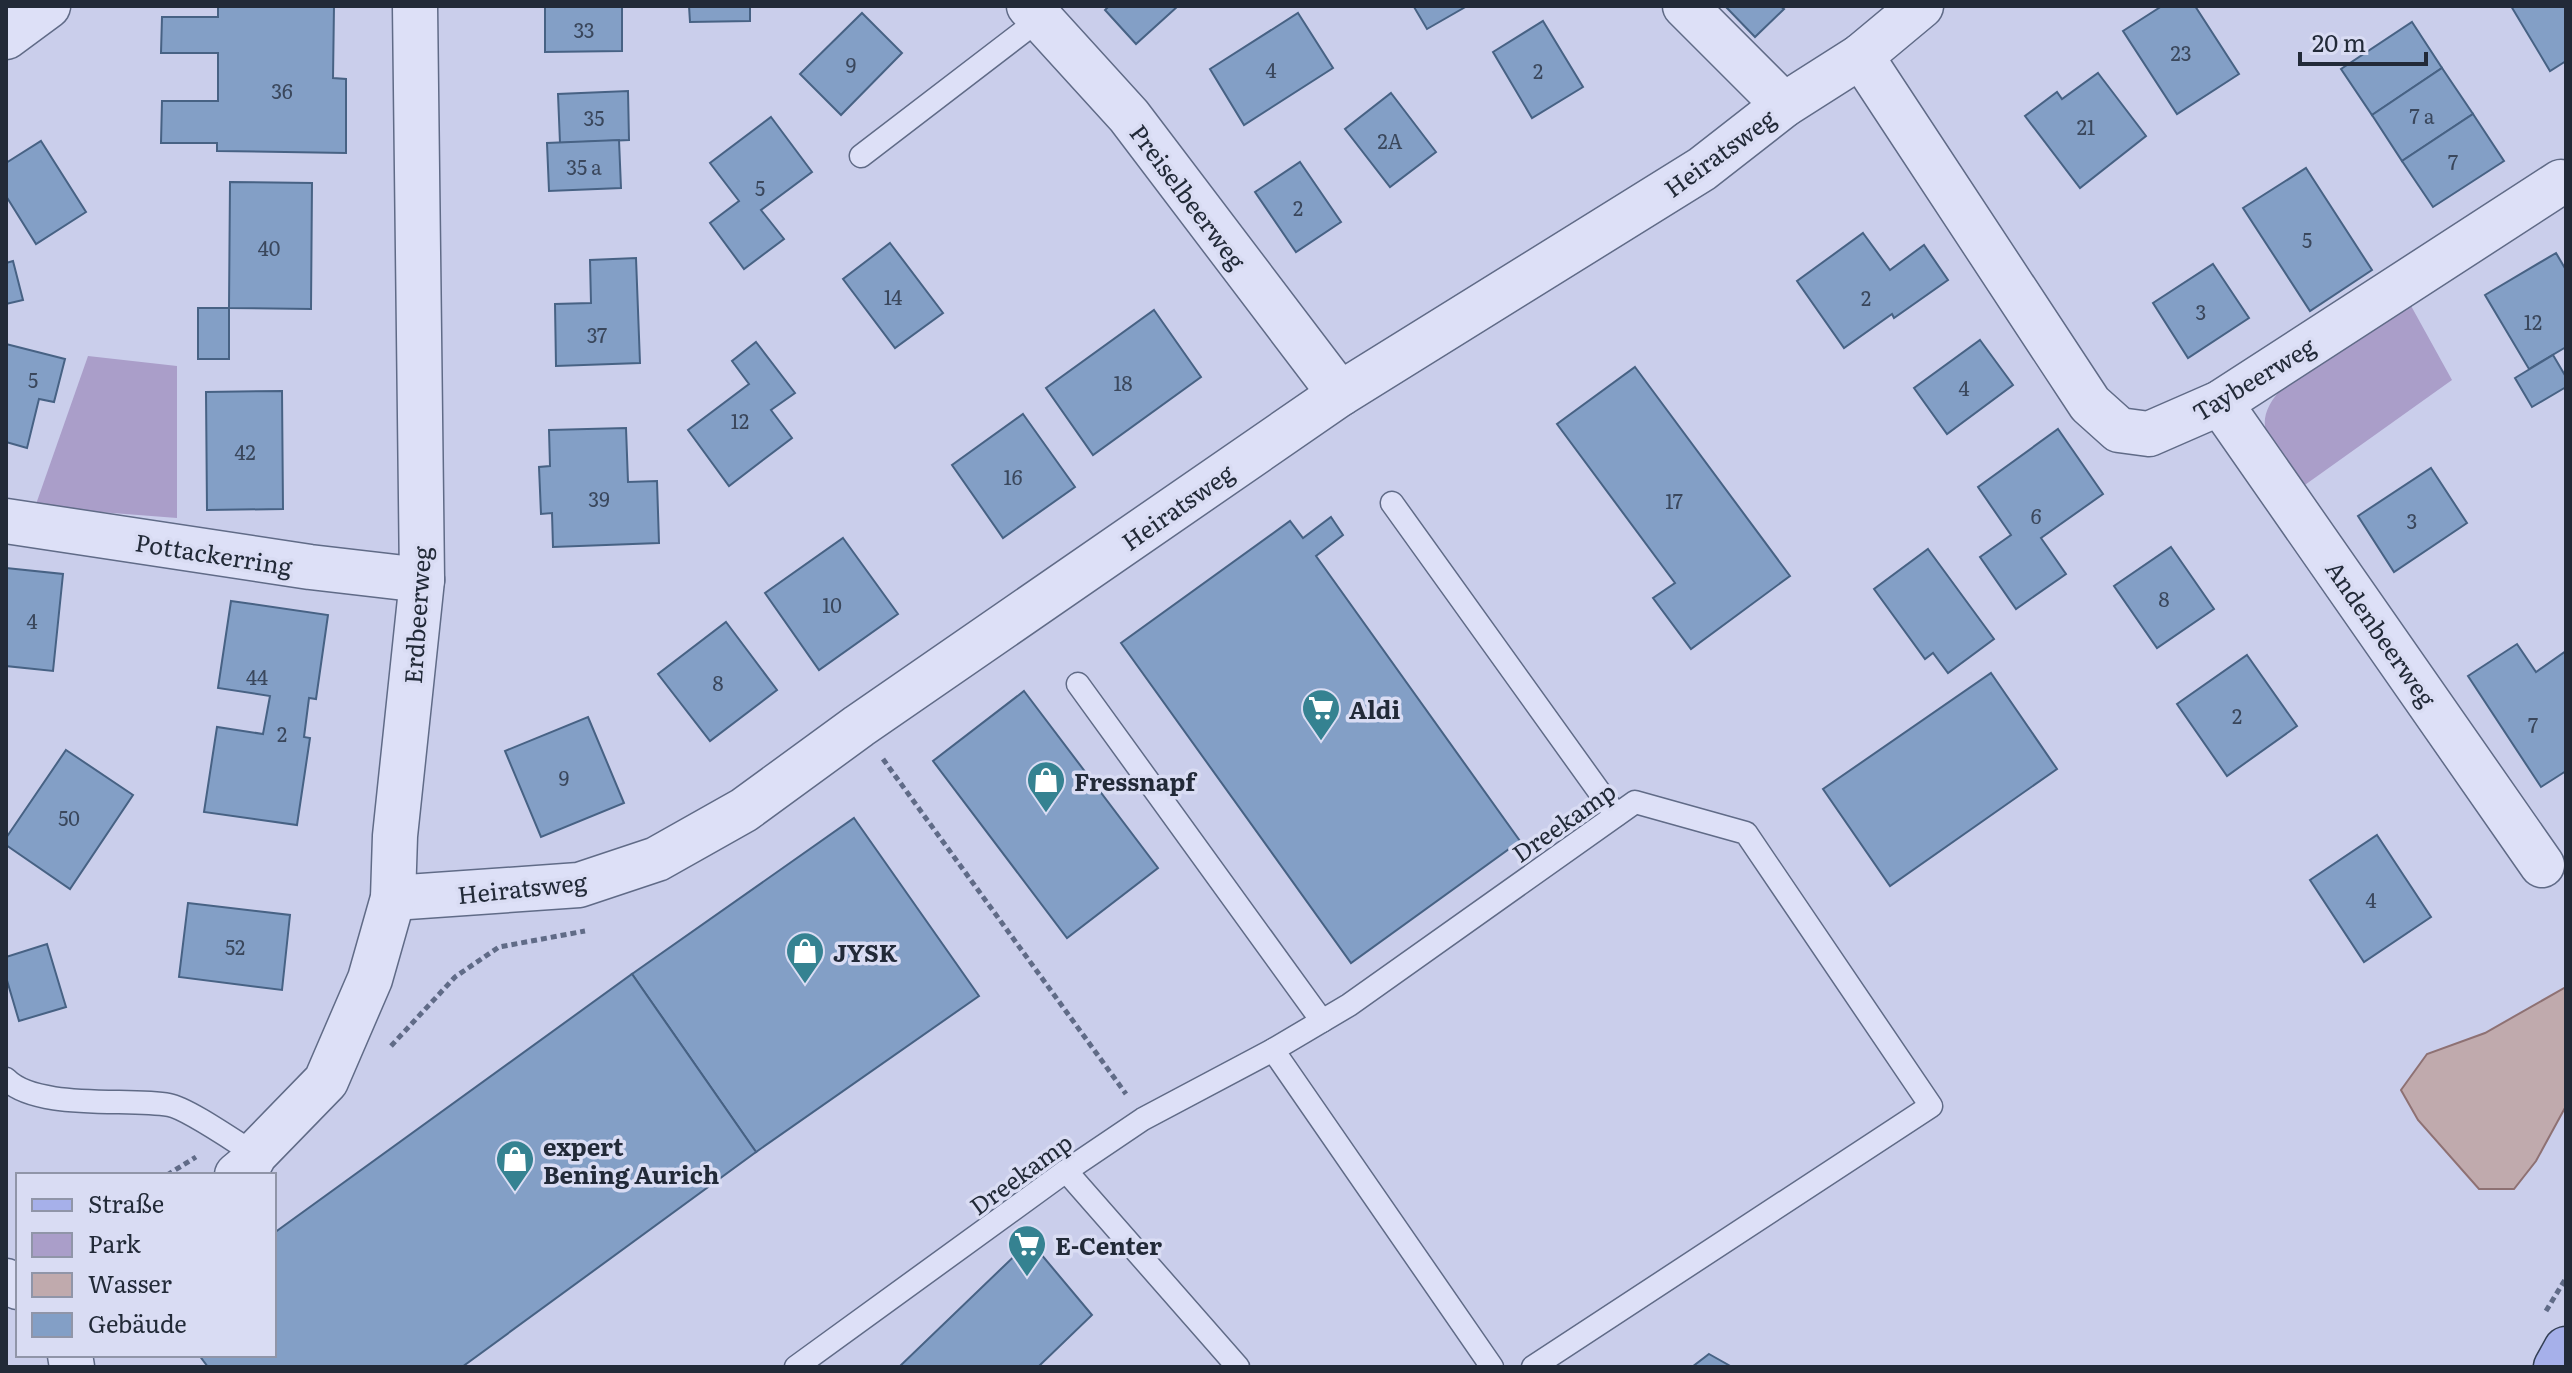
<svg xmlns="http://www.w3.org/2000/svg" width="2572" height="1373" viewBox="0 0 2572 1373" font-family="Literata,serif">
<rect width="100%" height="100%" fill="#caceeb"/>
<g fill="#aa9ec9">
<path d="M 2410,304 L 2452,380 L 2302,487 C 2274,446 2243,427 2286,384 Z"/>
<path d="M 88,356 L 177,366 L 177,518 L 35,507 Z"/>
</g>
<path fill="#c0aaad" stroke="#8e7173" stroke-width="2" d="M 2566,987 L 2566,1106 L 2536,1161 L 2514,1189 L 2479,1189 L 2418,1120 L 2401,1090 L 2427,1054 L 2485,1033 Z"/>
<g fill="#839fc6" stroke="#476284" stroke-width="2">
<path d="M 218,6 L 334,6 L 333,78 L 346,79 L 346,153 L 217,151 L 217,143 L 161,143 L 162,101 L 218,101 L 218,53 L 161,53 L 162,17 L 218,17 Z"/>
<path d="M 545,6 L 622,6 L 622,51 L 545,52 Z"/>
<path d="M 689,6 L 750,6 L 750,21 L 690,22 Z"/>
<path d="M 1109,6 L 1178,6 L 1136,44 L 1105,10 Z"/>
<path d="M 1416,6 L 1467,6 L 1427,29 L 1414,7 Z"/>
<path d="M 1725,6 L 1780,6 L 1784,9 L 1755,37 Z"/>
<path d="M 2162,6 L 2195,6 L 2239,74 L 2177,114 L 2123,31 Z"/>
<path d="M 2511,6 L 2566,6 L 2566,61 L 2550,71 Z"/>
<path d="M 862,13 L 902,53 L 841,115 L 800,74 Z"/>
<path d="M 1298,13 L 1333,68 L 1244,125 L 1210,69 Z"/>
<path d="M 1543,21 L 1583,87 L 1532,118 L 1493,52 Z"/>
<path d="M 2412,22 L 2442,68 L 2372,115 L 2341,69 Z"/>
<path d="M 2442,68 L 2473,114 L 2402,161 L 2372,115 Z"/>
<path d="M 2098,73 L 2146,136 L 2080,188 L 2025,116 L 2057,92 L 2062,99 Z"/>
<path d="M 628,91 L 629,140 L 560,143 L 558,94 Z"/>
<path d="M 1391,93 L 1436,152 L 1390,187 L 1345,129 Z"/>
<path d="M 2473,114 L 2504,161 L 2433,207 L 2402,161 Z"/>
<path d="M 771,117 L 812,172 L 761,210 L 784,239 L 744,269 L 710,223 L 739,201 L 710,163 Z"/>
<path d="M 619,140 L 621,188 L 549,191 L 547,143 Z"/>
<path d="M 41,141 L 86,212 L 36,244 L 6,196 L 6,163 Z"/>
<path d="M 1300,162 L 1341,222 L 1296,252 L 1255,192 Z"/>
<path d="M 2306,168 L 2372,270 L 2310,311 L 2243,208 Z"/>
<path d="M 230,182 L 312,183 L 311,309 L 229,308 Z"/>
<path d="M 1863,233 L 1890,270 L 1924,245 L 1948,280 L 1894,318 L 1892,314 L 1844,348 L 1797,281 Z"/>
<path d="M 890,243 L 943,313 L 895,348 L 843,279 Z"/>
<path d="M 2556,253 L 2566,270 L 2566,347 L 2529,369 L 2485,295 Z"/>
<path d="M 636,258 L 640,363 L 556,366 L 555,304 L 591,303 L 590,260 Z"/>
<path d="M 13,261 L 23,300 L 6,304 L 6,263 Z"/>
<path d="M 2213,264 L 2249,318 L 2188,358 L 2153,303 Z"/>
<rect x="198" y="308" width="31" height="51"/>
<path d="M 1154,310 L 1201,377 L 1093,455 L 1046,388 Z"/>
<path d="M 1980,340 L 2013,385 L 1947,434 L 1914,388 Z"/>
<path d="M 756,342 L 795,393 L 771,410 L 792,438 L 729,486 L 688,430 L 749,384 L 732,361 Z"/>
<path d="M 6,344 L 65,359 L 54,402 L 39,399 L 27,448 L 6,442 Z"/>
<path d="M 2553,355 L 2566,377 L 2566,387 L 2532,407 L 2515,378 Z"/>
<path d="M 1635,367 L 1790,576 L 1691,649 L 1653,598 L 1675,583 L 1557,424 Z"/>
<path d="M 282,391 L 283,509 L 207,510 L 206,392 Z"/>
<path d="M 1023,414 L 1075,487 L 1003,538 L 952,465 Z"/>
<path d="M 626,428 L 628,482 L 657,481 L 659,543 L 553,547 L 552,513 L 541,514 L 539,467 L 550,466 L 549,430 Z"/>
<path d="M 2058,429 L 2103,494 L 2041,538 L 2066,574 L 2016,609 L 1980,557 L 2011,535 L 1978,487 Z"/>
<path d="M 2431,468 L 2467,523 L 2394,572 L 2358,516 Z"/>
<path d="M 1331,517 L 1343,535 L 1316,556 L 1520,841 L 1351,963 L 1121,643 L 1290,521 L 1303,538 Z"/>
<path d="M 843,538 L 898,614 L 819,670 L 765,593 Z"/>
<path d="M 2171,547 L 2214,609 L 2157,648 L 2114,586 Z"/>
<path d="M 1928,549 L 1994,639 L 1948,673 L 1933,653 L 1925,659 L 1874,589 Z"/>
<path d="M 6,568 L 63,574 L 53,671 L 6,666 Z"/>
<path d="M 231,601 L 328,615 L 316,699 L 309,698 L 304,737 L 310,738 L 297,825 L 204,812 L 217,727 L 263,734 L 270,696 L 218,688 Z"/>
<path d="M 726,622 L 777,690 L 710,741 L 658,674 Z"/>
<path d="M 2517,644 L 2536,672 L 2566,651 L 2566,771 L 2541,787 L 2468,676 Z"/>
<path d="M 2247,655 L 2297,726 L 2227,776 L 2177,704 Z"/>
<path d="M 1991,673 L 2057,769 L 1890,886 L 1823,789 Z"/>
<path d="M 1024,691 L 1158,868 L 1067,938 L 933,761 Z"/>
<path d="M 588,717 L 624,803 L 541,837 L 505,751 Z"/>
<path d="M 66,750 L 133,795 L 70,889 L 6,845 L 6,838 Z"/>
<path d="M 854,818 L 979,996 L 756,1152 L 632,974 Z"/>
<path d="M 2377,835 L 2431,917 L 2364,962 L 2310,880 Z"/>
<path d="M 188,903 L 290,915 L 282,990 L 179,977 Z"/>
<path d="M 47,944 L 66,1007 L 19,1021 L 6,977 L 6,957 Z"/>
<path d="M 632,974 L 756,1152 L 462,1367 L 208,1367 L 199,1355 L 274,1355 L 274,1233 Z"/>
<path d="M 1030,1241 L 1092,1315 L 1038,1367 L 899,1367 Z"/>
<path d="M 1709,1354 L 1732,1367 L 1692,1367 Z"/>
</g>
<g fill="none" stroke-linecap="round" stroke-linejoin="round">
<g stroke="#606b87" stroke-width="25">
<g id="service">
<path d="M 861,156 L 1041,18"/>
<path d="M 1392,503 L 1616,815"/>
<path d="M 1078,684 L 1322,1021"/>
<path d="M 1273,1050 L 1492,1367"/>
<path d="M 6,1079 C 36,1110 127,1098 169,1105 C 187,1108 237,1143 255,1154"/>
<path d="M 1066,1171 L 1238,1367"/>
<path d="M 796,1367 L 1066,1171 L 1143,1119 L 1273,1050 L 1349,1005 L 1635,802 L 1746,833 L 1931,1106 L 1533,1367"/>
</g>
</g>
<g stroke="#606b87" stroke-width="47">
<g id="minor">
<path d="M 1029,6 L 1129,116 L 1340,394"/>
<path d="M 1685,6 L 1784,105"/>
<path d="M 6,37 L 48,6"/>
<path d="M 1861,56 L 2090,404 L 2119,430 L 2149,434 L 2220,403 L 2561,182"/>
<path d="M 2220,403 L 2542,865"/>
<path d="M 6,521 L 310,567 L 422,580"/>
<path d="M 393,898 L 579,885 L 657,859 L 744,810 L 859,726 L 1340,394 L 1702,169 L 1784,105 L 1861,56 L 1921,6"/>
<path d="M 237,1175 L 249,1165 L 255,1154 L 326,1081 L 370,979 L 393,898 L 395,836 L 422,580 L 415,6"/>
</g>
</g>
<g stroke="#606b87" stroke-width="47">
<g id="tertiary">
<path d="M 6,1281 L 18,1287"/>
<path d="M 70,1355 L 72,1367"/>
</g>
</g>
<g stroke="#333f55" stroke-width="47">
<path id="primary" d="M 2556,1367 L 2566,1349"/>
</g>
<g stroke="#606b87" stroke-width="5" stroke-dasharray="6 4" stroke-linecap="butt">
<path d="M 883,759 L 1126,1094"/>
<path d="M 391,1046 L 455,977 L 499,947 L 585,931"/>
<path d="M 167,1175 L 196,1157"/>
<path d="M 2546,1311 L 2566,1278"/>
</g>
<use href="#service" stroke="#dde0f7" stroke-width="22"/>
<use href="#minor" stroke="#dde0f7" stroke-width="44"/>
<use href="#tertiary" stroke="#dde0f7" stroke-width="44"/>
<use href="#primary" stroke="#a6b0ea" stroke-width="44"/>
</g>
<defs>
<g id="supermarket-pin" transform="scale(2)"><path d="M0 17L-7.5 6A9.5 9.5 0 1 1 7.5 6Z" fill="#358291" stroke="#d9dcf3"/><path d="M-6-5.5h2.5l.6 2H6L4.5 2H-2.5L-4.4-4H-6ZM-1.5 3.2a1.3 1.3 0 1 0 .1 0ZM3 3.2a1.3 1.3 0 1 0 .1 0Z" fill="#fff"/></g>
<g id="shop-pin" transform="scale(2)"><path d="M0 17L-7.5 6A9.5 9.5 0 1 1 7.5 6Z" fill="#358291" stroke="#d9dcf3"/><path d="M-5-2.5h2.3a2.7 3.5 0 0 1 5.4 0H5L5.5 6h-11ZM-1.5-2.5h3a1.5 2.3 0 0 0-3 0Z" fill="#fff"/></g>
</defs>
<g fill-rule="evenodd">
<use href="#supermarket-pin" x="1321" y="708"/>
<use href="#shop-pin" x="1046" y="780"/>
<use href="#shop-pin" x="805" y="951"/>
<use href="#shop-pin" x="515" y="1159"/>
<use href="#supermarket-pin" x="1027" y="1244"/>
</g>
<g text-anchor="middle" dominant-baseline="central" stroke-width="7" stroke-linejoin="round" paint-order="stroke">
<g font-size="20" fill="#3a475c">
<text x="584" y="29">33</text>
<text x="2181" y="52">23</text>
<text x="851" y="64">9</text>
<text x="1271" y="69">4</text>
<text x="1538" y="70">2</text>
<text x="282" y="90">36</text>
<text x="2422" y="115">7 a</text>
<text x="594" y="117">35</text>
<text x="2086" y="126">21</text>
<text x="1390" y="140">2A</text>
<text x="2453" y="161">7</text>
<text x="584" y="166">35 a</text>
<text x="760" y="187">5</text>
<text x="1298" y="207">2</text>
<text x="2307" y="239">5</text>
<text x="269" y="247">40</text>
<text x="893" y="296">14</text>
<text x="1866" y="297">2</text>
<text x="2201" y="311">3</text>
<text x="2533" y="321">12</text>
<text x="597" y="334">37</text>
<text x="33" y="379">5</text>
<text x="1123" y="382">18</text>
<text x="1964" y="387">4</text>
<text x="740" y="420">12</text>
<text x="245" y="451">42</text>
<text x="1013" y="476">16</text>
<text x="599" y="498">39</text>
<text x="1674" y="500">17</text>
<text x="2036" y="515">6</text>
<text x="2412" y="520">3</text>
<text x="2164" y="598">8</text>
<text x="832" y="604">10</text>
<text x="32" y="620">4</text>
<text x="257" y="676">44</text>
<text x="718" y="682">8</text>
<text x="2237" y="715">2</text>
<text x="2533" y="724">7</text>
<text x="282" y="733">2</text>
<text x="564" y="777">9</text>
<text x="69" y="817">50</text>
<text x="2371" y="899">4</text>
<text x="235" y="946">52</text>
</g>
<g font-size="24" fill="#222a38" stroke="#d9dcf3">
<text transform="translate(1719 152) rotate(-36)">Heiratsweg</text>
<text transform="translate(1189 196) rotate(53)">Preiselbeerweg</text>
<text transform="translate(2253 378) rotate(-31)">Taybeerweg</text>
<text transform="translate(1177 506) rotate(-35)">Heiratsweg</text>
<text transform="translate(214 553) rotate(9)">Pottackerring</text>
<text transform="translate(416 615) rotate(-86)">Erdbeerweg</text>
<text transform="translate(2382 633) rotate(55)">Andenbeerweg</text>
<text transform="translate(1563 821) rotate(-35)">Dreekamp</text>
<text transform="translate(522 887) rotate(-6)">Heiratsweg</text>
<text transform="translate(1020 1173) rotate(-36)">Dreekamp</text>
</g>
<g font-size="24" font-weight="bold" fill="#222a38" stroke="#d9dcf3" text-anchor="start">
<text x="1349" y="708">Aldi</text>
<text x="1074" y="780">Fressnapf</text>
<text x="833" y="951">JYSK</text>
<text x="543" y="1145">expert<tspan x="543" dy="28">Bening Aurich</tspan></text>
<text x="1055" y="1244">E-Center</text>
</g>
</g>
<rect width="2572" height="1373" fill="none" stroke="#222a38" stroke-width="16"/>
<rect x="16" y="1173" width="260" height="184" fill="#d9dcf3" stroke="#9095a8" stroke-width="2"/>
<rect x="32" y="1199" width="40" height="12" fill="#a6b0ea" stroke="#9095a8" stroke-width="2"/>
<text x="88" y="1213" font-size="24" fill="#222a38">Straße</text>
<rect x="32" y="1233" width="40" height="24" fill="#aa9ec9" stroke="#9095a8" stroke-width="2"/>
<text x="88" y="1253" font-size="24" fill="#222a38">Park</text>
<rect x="32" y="1273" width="40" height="24" fill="#c0aaad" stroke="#9095a8" stroke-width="2"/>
<text x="88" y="1293" font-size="24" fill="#222a38">Wasser</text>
<rect x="32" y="1313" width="40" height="24" fill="#839fc6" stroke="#9095a8" stroke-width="2"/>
<text x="88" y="1333" font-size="24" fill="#222a38">Gebäude</text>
<path d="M2300 52v12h126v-12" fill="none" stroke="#222a38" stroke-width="4"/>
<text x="2312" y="52" font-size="24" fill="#222a38" stroke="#d9dcf3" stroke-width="6" paint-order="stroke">20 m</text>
</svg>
